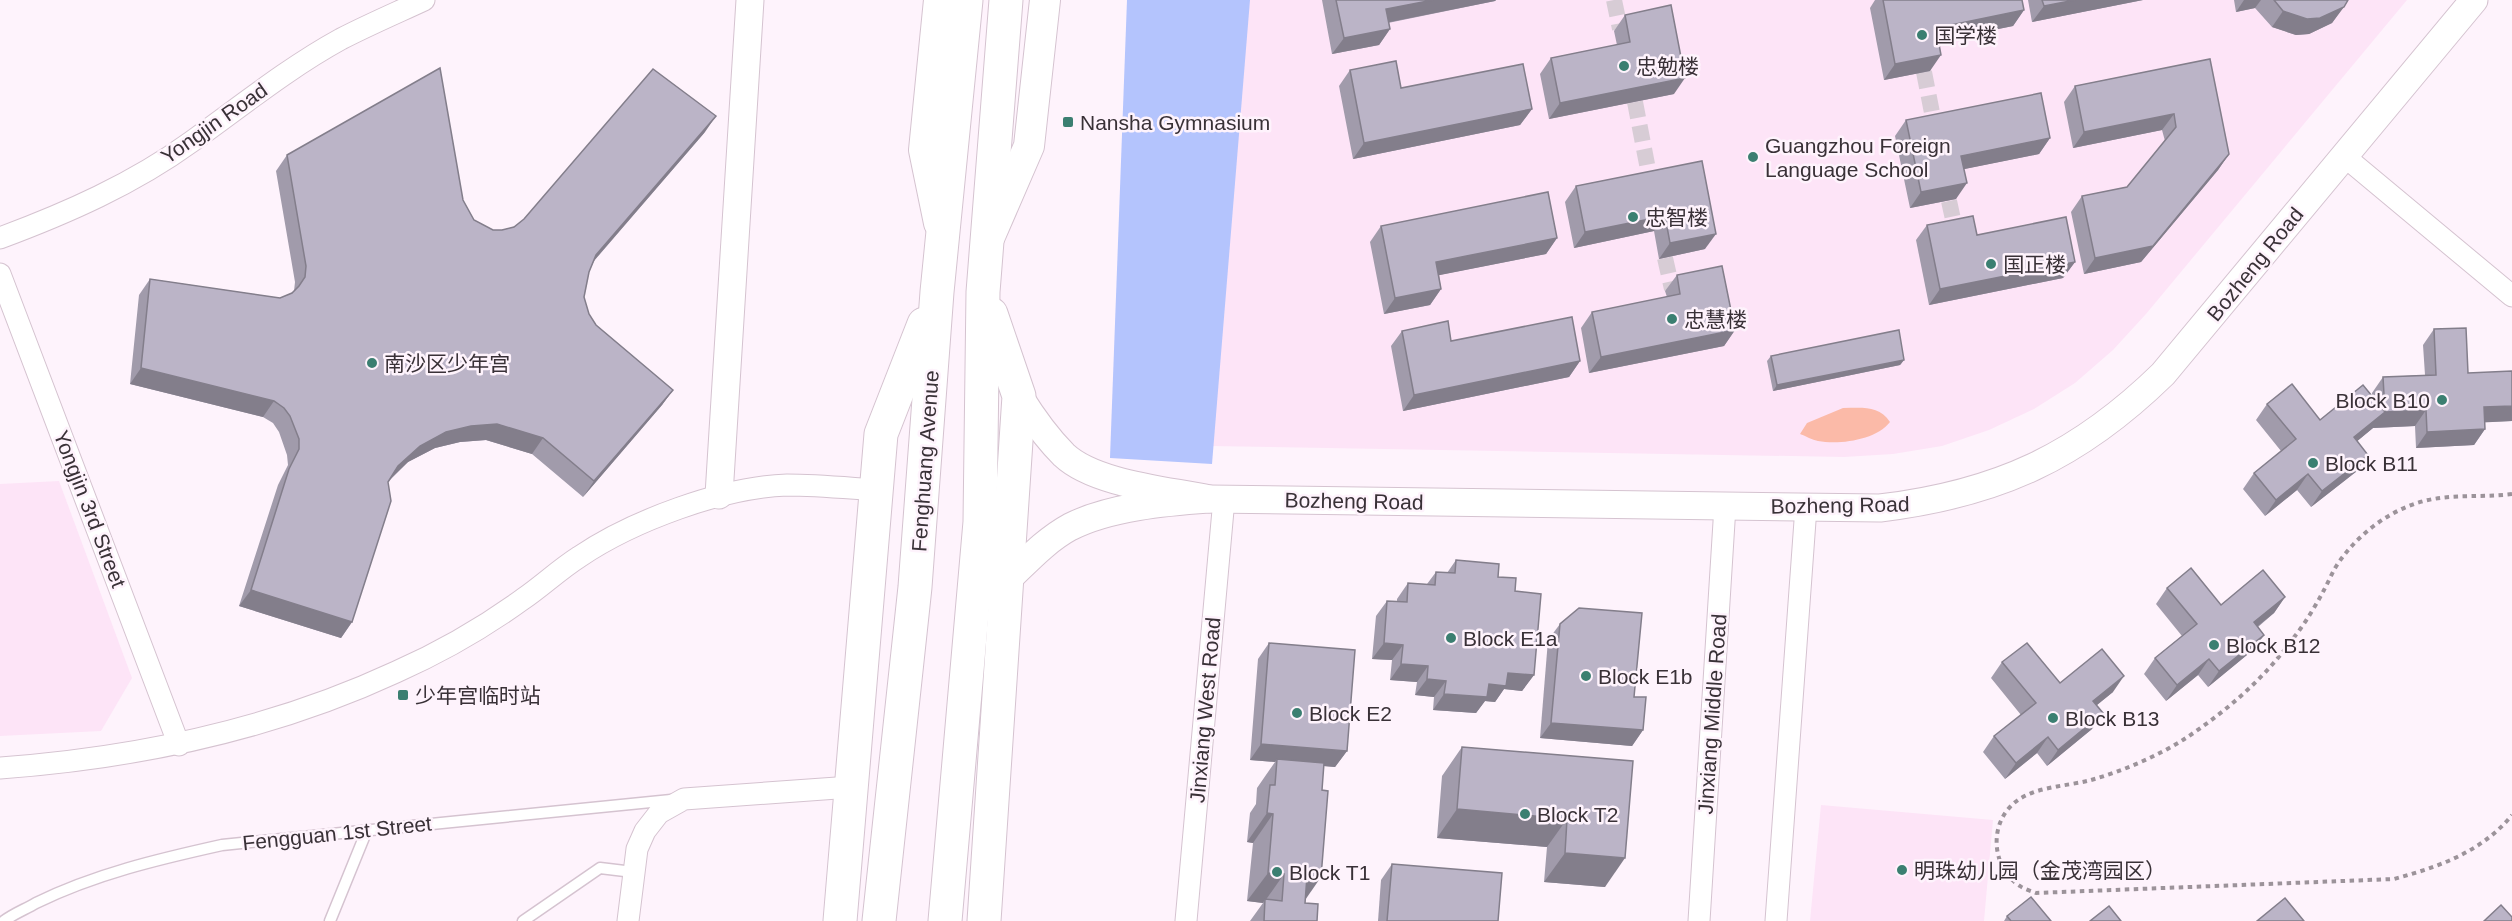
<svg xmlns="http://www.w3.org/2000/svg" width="2512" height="921" viewBox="0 0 2512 921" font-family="Helvetica,'Noto Sans SC',sans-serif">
<rect width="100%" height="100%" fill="#fef3fc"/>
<g fill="#fde4f7">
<path d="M 1240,0 L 2407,0 L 2146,314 L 2113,350 L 2075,383 L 2034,409 L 1989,430 L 1942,446 L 1893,454 L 1844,457 L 1210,446 Z"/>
<path d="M 59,481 L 132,678 L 101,731 L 0,736 L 0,484 Z"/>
<path d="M 1821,805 L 1993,820 L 1984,921 L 1810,921 Z"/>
</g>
<path fill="#fbbaa8" d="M 1843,408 C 1862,408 1879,405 1890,422 C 1876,440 1840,445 1818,441 C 1812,440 1806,436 1800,434 L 1807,423 Z"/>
<path fill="#b4c4fd" d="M 1127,0 L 1250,0 L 1212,464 L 1110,458 Z"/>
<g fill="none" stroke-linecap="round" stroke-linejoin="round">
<g stroke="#d7ccd5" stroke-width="16" stroke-dasharray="16 8" stroke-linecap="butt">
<path d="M 1614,0 L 1620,29"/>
<path d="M 1924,72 L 1935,128"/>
<path d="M 1635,102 L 1651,185"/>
<path d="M 1949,201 L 1956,233"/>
<path d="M 1665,258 L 1672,289"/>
</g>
<g stroke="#d5c3d0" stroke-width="13">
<g id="service">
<path d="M 4,921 C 13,914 26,909 36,903 C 95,874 159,859 222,845 L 671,800"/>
<path d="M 330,921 L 367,830"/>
<path d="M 523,921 L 600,868 L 633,872"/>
</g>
</g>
<g stroke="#d5c3d0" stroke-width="23">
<g id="minor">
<path d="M 2344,156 L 2512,296"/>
<path d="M 0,238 C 67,213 133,184 191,142 C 240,107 288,68 341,39 C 368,25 396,13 424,0"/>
<path d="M 0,274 L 179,745"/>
<path d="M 0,768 C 137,758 271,730 396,672 C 441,652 483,628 523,599 C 542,586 560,569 579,557 C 632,521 723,487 787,485 C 817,485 847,488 877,490"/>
<path d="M 628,921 L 637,849 L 645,831 L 659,813 L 684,799 L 851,787"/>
<path d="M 1186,921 L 1224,499"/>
<path d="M 1699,921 L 1725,506"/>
<path d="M 1776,921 L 1806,507"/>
</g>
</g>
<g stroke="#d5c3d0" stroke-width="29">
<g id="tertiary">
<path d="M 719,495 L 750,0"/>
<path d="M 1209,499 L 1880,508 C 1997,494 2078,457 2163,374 L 2474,0"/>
<path d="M 1007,580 C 1027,561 1046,540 1070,527 C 1109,507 1166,502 1209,499 C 1167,490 1095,484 1064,455 C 1046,437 1032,417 1019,396"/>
</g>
</g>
<g stroke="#d5c3d0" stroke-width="32">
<g id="secondary">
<path d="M 939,0 L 924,150 L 939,223"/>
<path d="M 990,236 L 1029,146 L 1045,0"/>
</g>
</g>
<g stroke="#d5c3d0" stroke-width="35">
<g id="primary">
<path d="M 840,921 L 881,434 L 924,324"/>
<path d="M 879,921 L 915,587 L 937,292 L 966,0"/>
<path d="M 945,921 L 980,522 L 983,292 L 1006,0"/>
<path d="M 984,921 L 1019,396 L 991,314"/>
</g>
</g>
<path stroke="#9c939a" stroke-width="4" stroke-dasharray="4.5 4.5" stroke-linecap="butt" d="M 2512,494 C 2480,498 2448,493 2417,503 C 2386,513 2358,535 2339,562 C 2333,570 2329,581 2324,590 C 2316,605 2306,622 2295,636 C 2266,677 2228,710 2186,738 C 2158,756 2123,771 2091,780 C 2065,787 2029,786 2010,807 C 1989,829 1993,869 2020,886 C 2024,889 2031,891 2036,893 L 2394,879 C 2438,867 2482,852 2512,815"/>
<use href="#service" stroke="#fff" stroke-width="10"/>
<use href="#minor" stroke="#fff" stroke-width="21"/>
<use href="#tertiary" stroke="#fff" stroke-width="27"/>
<use href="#secondary" stroke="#fff" stroke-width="30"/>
<use href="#primary" stroke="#fff" stroke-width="33"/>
</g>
<g fill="#a19bab">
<path d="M 1322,0 L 1496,0 L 1495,1 L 1388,23 L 1390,29 L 1379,45 L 1332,54 Z"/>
<path d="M 1875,0 L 2022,0 L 2024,10 L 2013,26 L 1939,41 L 1930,71 L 1884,80 L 1870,8 Z"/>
<path d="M 2028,0 L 2143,0 L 2032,22 Z"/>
<path d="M 2234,0 L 2348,0 L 2332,23 L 2309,34 L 2296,35 L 2272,27 L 2255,8 L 2236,12 Z"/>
<path d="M 1625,15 L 1674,94 L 1549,119 L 1540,74 L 1551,58 L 1617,45 L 1614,31 Z"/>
<path d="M 2210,59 L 2229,154 L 2218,170 L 2141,262 L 2084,274 L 2071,212 L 2082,196 L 2127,187 L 2165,141 L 2162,130 L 2073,148 L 2064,102 L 2075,86 Z"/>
<path d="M 1350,70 L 1401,88 L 1532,109 L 1520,125 L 1353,159 L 1339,86 Z"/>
<path d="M 1906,120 L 2050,138 L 2039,154 L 1964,169 L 1956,199 L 1910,208 L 1895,136 Z"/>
<path d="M 705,132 L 594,261 L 589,272 L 584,297 L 589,314 L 596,325 L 673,390 L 662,405 L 583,497 L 532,454 L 486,440 L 460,442 L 435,448 L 408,462 L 388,482 L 352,622 L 341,638 L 239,606 L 278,485 L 288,465 L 287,455 L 279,432 L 273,423 L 263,417 L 130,384 L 139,295 L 150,279 L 280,298 L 292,293 L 294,291 L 295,282 L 276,171 L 287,155 L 463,200 L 474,220 L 493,230 L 502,230 L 514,227 Z"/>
<path d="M 1702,161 L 1705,249 L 1659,259 L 1654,231 L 1574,248 L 1565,202 L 1576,186 Z"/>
<path d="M 1927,225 L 1977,235 L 2075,262 L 2063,278 L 1929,305 L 1916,240 Z"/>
<path d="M 1381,226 L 1557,238 L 1546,254 L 1439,275 L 1441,289 L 1430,305 L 1384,314 L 1370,242 Z"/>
<path d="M 1677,275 L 1735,330 L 1724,346 L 1589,373 L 1581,328 L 1592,312 L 1667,297 L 1665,291 Z"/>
<path d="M 2434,329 L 2468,373 L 2512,421 L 2485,422 L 2485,429 L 2474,445 L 2416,448 L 2415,426 L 2373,428 L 2357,441 L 2357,471 L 2311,507 L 2297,490 L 2265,516 L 2243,489 L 2254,473 L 2281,451 L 2256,420 L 2267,404 L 2320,420 L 2372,397 L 2372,393 L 2383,377 L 2425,375 L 2423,345 Z"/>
<path d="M 1402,331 L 1451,341 L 1580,361 L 1569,377 L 1403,411 L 1391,346 Z"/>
<path d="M 1771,356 L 1904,360 L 1900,365 L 1773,391 L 1767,361 Z"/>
<path d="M 1456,560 L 1498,577 L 1515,591 L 1534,675 L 1522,691 L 1504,689 L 1495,702 L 1485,701 L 1476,713 L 1433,710 L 1434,697 L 1415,695 L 1417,682 L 1390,680 L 1392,660 L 1372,659 L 1376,616 L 1387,601 L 1397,601 L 1397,599 L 1408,583 L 1427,584 L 1436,572 L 1447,573 Z"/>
<path d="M 2167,588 L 2221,605 L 2285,597 L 2274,613 L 2258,627 L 2264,635 L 2253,650 L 2208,687 L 2198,675 L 2166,701 L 2144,674 L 2155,658 L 2182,636 L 2156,604 Z"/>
<path d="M 1560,624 L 1634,697 L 1643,730 L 1632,746 L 1540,738 L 1548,640 Z"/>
<path d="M 1269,643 L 1347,751 L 1335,767 L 1324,766 L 1305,903 L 1317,921 L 1250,921 L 1263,903 L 1247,901 L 1253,843 L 1247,842 L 1250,813 L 1256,804 L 1257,788 L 1275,762 L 1250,760 L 1258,659 Z"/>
<path d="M 2002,662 L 2060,683 L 2113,692 L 2097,705 L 2092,729 L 2047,766 L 2037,753 L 2005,779 L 1983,752 L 1994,736 L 2021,715 L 1991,678 Z"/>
<path d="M 1462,747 L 1633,761 L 1605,887 L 1544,882 L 1547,847 L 1437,838 L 1442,776 Z"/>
<path d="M 1392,864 L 1498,921 L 1378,921 L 1381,880 Z"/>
<path d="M 2007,916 L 2051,921 L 2004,921 Z"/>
</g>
<g fill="#837e8b">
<path d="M 1433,0 L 1496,0 L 1495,1 L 1375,25 L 1386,9 Z"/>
<path d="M 2075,0 L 2143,0 L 2032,22 L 2044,6 Z"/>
<path d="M 2244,0 L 2261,0 L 2255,8 L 2236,12 Z"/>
<path d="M 2344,7 L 2332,23 L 2309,34 L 2296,35 L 2272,27 L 2283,11 Z"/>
<path d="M 2024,10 L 2013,26 L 1925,44 L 1936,28 Z"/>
<path d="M 1390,29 L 1379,45 L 1332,54 L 1344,38 Z"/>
<path d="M 1941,55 L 1930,71 L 1884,80 L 1895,64 Z"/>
<path d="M 1685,78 L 1674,94 L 1549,119 L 1560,103 Z"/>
<path d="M 1532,109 L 1520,125 L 1353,159 L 1364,143 Z"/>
<path d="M 2174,114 L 2162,130 L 2073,148 L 2084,132 Z"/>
<path d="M 716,116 L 705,132 L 585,271 L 596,255 Z"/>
<path d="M 2050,138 L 2039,154 L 1950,172 L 1961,156 Z"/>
<path d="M 2229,154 L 2218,170 L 2141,262 L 2084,274 L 2095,258 Z"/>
<path d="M 1967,183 L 1956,199 L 1910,208 L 1921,192 Z"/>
<path d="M 1665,216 L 1654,231 L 1574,248 L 1585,232 Z"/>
<path d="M 1716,234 L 1705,249 L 1659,259 L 1670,243 Z"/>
<path d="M 1557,238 L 1546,254 L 1425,278 L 1436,262 Z"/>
<path d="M 2075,262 L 2063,278 L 1929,305 L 1940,289 Z"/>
<path d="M 1441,289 L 1430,305 L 1384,314 L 1395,298 Z"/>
<path d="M 1735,330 L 1724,346 L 1589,373 L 1601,357 Z"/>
<path d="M 1904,360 L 1900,365 L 1773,391 L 1777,385 Z"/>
<path d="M 1580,361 L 1569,377 L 1403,411 L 1414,395 Z"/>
<path d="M 141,368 L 274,401 L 263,417 L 130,384 Z"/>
<path d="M 673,390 L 662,405 L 583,497 L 594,481 Z"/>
<path d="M 2512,406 L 2512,421 L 2473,423 L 2484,407 Z"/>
<path d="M 2426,410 L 2415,426 L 2373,428 L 2343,453 L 2354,437 L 2385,412 Z"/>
<path d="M 497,424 L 543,438 L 532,454 L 486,440 L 460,442 L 435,448 L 408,462 L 387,482 L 398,466 L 420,446 L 446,432 L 471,426 Z"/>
<path d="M 2485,429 L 2474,445 L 2416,448 L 2427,432 Z"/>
<path d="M 2368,455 L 2357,471 L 2311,507 L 2322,491 Z"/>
<path d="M 2308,474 L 2297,490 L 2265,516 L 2276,500 Z"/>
<path d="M 251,590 L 352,622 L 341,638 L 239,606 Z"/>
<path d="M 2285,597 L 2274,613 L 2243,638 L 2254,622 Z"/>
<path d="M 2264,635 L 2253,650 L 2208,687 L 2219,671 Z"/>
<path d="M 1384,643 L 1403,645 L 1392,660 L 1372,659 Z"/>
<path d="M 2209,659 L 2198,675 L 2166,701 L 2177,685 Z"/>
<path d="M 1401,664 L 1428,666 L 1417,682 L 1390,680 Z"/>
<path d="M 1508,673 L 1534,675 L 1522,691 L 1504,689 L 1495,702 L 1485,701 L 1476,713 L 1433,710 L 1444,694 L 1489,684 Z"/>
<path d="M 2124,676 L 2113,692 L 2082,717 L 2093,701 Z"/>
<path d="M 1427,679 L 1446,681 L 1434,697 L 1415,695 Z"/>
<path d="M 2103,713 L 2092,729 L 2047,766 L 2058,750 Z"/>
<path d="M 1551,723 L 1643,730 L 1632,746 L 1540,738 Z"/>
<path d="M 2048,737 L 2037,753 L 2005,779 L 2016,763 Z"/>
<path d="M 1261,744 L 1347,751 L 1335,767 L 1277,762 L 1277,759 L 1275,762 L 1250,760 Z"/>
<path d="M 1457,809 L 1567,819 L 1547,847 L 1437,838 Z"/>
<path d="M 1267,813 L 1273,814 L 1253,843 L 1247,842 Z"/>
<path d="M 1565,853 L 1625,858 L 1605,887 L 1544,882 Z"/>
<path d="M 1268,873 L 1284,874 L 1265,901 L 1265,899 L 1263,903 L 1247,901 Z"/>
<path d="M 1307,876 L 1321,877 L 1301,906 Z"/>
</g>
<g fill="#bbb4c7" stroke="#837e8b" stroke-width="1.5">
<path d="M 1336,0 L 1433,0 L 1386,9 L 1390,29 L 1344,38 Z"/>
<path d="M 1883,0 L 2022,0 L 2024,10 L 1936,28 L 1941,55 L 1895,64 Z"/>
<path d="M 2042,0 L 2075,0 L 2044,6 Z"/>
<path d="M 2274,0 L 2348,0 L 2344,7 L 2320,18 L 2307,19 L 2283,11 Z"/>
<path d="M 1671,5 L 1685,78 L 1560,103 L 1551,58 L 1630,42 L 1625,15 Z"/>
<path d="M 2210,59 L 2229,154 L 2153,246 L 2095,258 L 2082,196 L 2127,187 L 2176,127 L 2174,114 L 2084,132 L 2075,86 Z"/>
<path d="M 1396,61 L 1401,88 L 1523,64 L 1532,109 L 1364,143 L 1350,70 Z"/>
<path d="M 440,68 L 463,200 L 474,220 L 493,230 L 502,230 L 514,227 L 524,219 L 653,69 L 716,116 L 596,255 L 589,272 L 584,297 L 589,314 L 596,325 L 673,390 L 594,481 L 543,438 L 497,424 L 471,426 L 446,432 L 420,446 L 398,466 L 388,482 L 391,501 L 352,622 L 251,590 L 289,469 L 299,449 L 299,439 L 290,416 L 284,408 L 274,401 L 141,368 L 150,279 L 280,298 L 292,293 L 299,286 L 305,277 L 306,266 L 287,155 Z"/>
<path d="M 2041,93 L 2050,138 L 1961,156 L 1967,183 L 1921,192 L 1906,120 Z"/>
<path d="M 1702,161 L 1716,234 L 1670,243 L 1665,216 L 1585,232 L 1576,186 Z"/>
<path d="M 1548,192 L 1557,238 L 1436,262 L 1441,289 L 1395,298 L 1381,226 Z"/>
<path d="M 1973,216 L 1977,235 L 2066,217 L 2075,262 L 1940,289 L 1927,225 Z"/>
<path d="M 1722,266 L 1735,330 L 1601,357 L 1592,312 L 1680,294 L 1677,275 Z"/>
<path d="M 1572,317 L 1580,361 L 1414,395 L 1402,331 L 1448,321 L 1451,341 Z"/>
<path d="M 2466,328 L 2468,373 L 2512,371 L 2512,406 L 2484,407 L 2485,429 L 2427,432 L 2426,410 L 2385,412 L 2383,377 L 2436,375 L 2434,329 Z"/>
<path d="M 1899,330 L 1904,360 L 1777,385 L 1771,356 Z"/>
<path d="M 2292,384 L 2320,420 L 2363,385 L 2385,412 L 2354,437 L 2368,455 L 2322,491 L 2308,474 L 2276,500 L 2254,473 L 2296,439 L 2267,404 Z"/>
<path d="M 1456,560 L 1499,564 L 1498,577 L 1516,578 L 1515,591 L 1541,594 L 1534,675 L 1508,673 L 1506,686 L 1489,684 L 1487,697 L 1444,694 L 1446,681 L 1427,679 L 1428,666 L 1401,664 L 1403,645 L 1384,643 L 1387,601 L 1407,602 L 1408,583 L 1435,585 L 1436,572 L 1455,573 Z"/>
<path d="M 2191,568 L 2221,605 L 2263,570 L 2285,597 L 2254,622 L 2264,635 L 2219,671 L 2209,659 L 2177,685 L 2155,658 L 2197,624 L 2167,588 Z"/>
<path d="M 1579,608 L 1642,613 L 1634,697 L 1646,697 L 1643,730 L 1551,723 L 1560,624 Z"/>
<path d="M 1269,643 L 1355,650 L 1347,751 L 1261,744 Z"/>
<path d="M 2027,643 L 2060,683 L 2102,649 L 2124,676 L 2093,701 L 2103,713 L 2058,750 L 2048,737 L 2016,763 L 1994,736 L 2036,703 L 2002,662 Z"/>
<path d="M 1462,747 L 1633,761 L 1625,858 L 1565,853 L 1567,819 L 1457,809 Z"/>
<path d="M 1277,759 L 1324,763 L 1322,790 L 1328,791 L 1321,877 L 1307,876 L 1305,903 L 1318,904 L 1317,921 L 1264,921 L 1265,899 L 1282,901 L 1284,874 L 1268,873 L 1273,814 L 1267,813 L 1270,785 L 1275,785 Z"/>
<path d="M 1392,864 L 1502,873 L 1498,921 L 1387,921 Z"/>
<path d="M 2031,897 L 2051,921 L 2011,921 L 2007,916 Z"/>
<path d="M 2285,898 L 2304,921 L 2257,921 Z"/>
<path d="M 2501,905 L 2512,917 L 2512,921 L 2484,921 Z"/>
<path d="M 2109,906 L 2121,921 L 2090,921 Z"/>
</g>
<g fill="#3b7f71" stroke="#fef3fc" stroke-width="2">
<circle cx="1922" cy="35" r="6"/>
<circle cx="1624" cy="66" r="6"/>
<rect x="1062" y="116" width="12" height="12" rx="3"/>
<circle cx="1753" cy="157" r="6"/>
<circle cx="1633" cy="217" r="6"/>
<circle cx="1991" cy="264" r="6"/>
<circle cx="1672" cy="319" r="6"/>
<circle cx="372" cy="363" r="6"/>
<circle cx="2442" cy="400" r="6"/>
<circle cx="2313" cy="463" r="6"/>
<circle cx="1451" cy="638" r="6"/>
<circle cx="2214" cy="645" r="6"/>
<circle cx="1586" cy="676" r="6"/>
<rect x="397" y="689" width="12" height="12" rx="3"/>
<circle cx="1297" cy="713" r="6"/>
<circle cx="2053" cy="718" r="6"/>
<circle cx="1525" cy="814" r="6"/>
<circle cx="1902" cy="870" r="6"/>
<circle cx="1277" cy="872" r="6"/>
</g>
<g text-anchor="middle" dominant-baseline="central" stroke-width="5" stroke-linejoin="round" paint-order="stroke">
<g font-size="21" fill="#393137" stroke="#fef3fc" text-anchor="start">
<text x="1934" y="35">国学楼</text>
<text x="1636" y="66">忠勉楼</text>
<text x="1080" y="122">Nansha Gymnasium</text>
<text x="1765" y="145">Guangzhou Foreign<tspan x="1765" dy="24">Language School</tspan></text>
<text x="1645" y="217">忠智楼</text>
<text x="2003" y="264">国正楼</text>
<text x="1684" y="319">忠慧楼</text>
<text x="384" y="363">南沙区少年宫</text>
<text x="2430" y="400" text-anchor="end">Block B10</text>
<text x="2325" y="463">Block B11</text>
<text x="1463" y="638">Block E1a</text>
<text x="2226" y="645">Block B12</text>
<text x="1598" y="676">Block E1b</text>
<text x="415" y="695">少年宫临时站</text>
<text x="1309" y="713">Block E2</text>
<text x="2065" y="718">Block B13</text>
<text x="1537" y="814">Block T2</text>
<text x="1914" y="870">明珠幼儿园（金茂湾园区）</text>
<text x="1289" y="872">Block T1</text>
</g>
<g font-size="21" fill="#393137" stroke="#fef3fc">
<text transform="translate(214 123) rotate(-35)">Yongjin Road</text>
<text transform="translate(2255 264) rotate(-51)">Bozheng Road</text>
<text transform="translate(925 461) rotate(-86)">Fenghuang Avenue</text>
<text transform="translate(1354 501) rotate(1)">Bozheng Road</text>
<text transform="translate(1840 505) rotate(-1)">Bozheng Road</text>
<text transform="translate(90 509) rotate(69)">Yongjin 3rd Street</text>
<text transform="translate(1205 710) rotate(-85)">Jinxiang West Road</text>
<text transform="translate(1712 714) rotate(-86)">Jinxiang Middle Road</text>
<text transform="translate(337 833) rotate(-6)">Fengguan 1st Street</text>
</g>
</g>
</svg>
